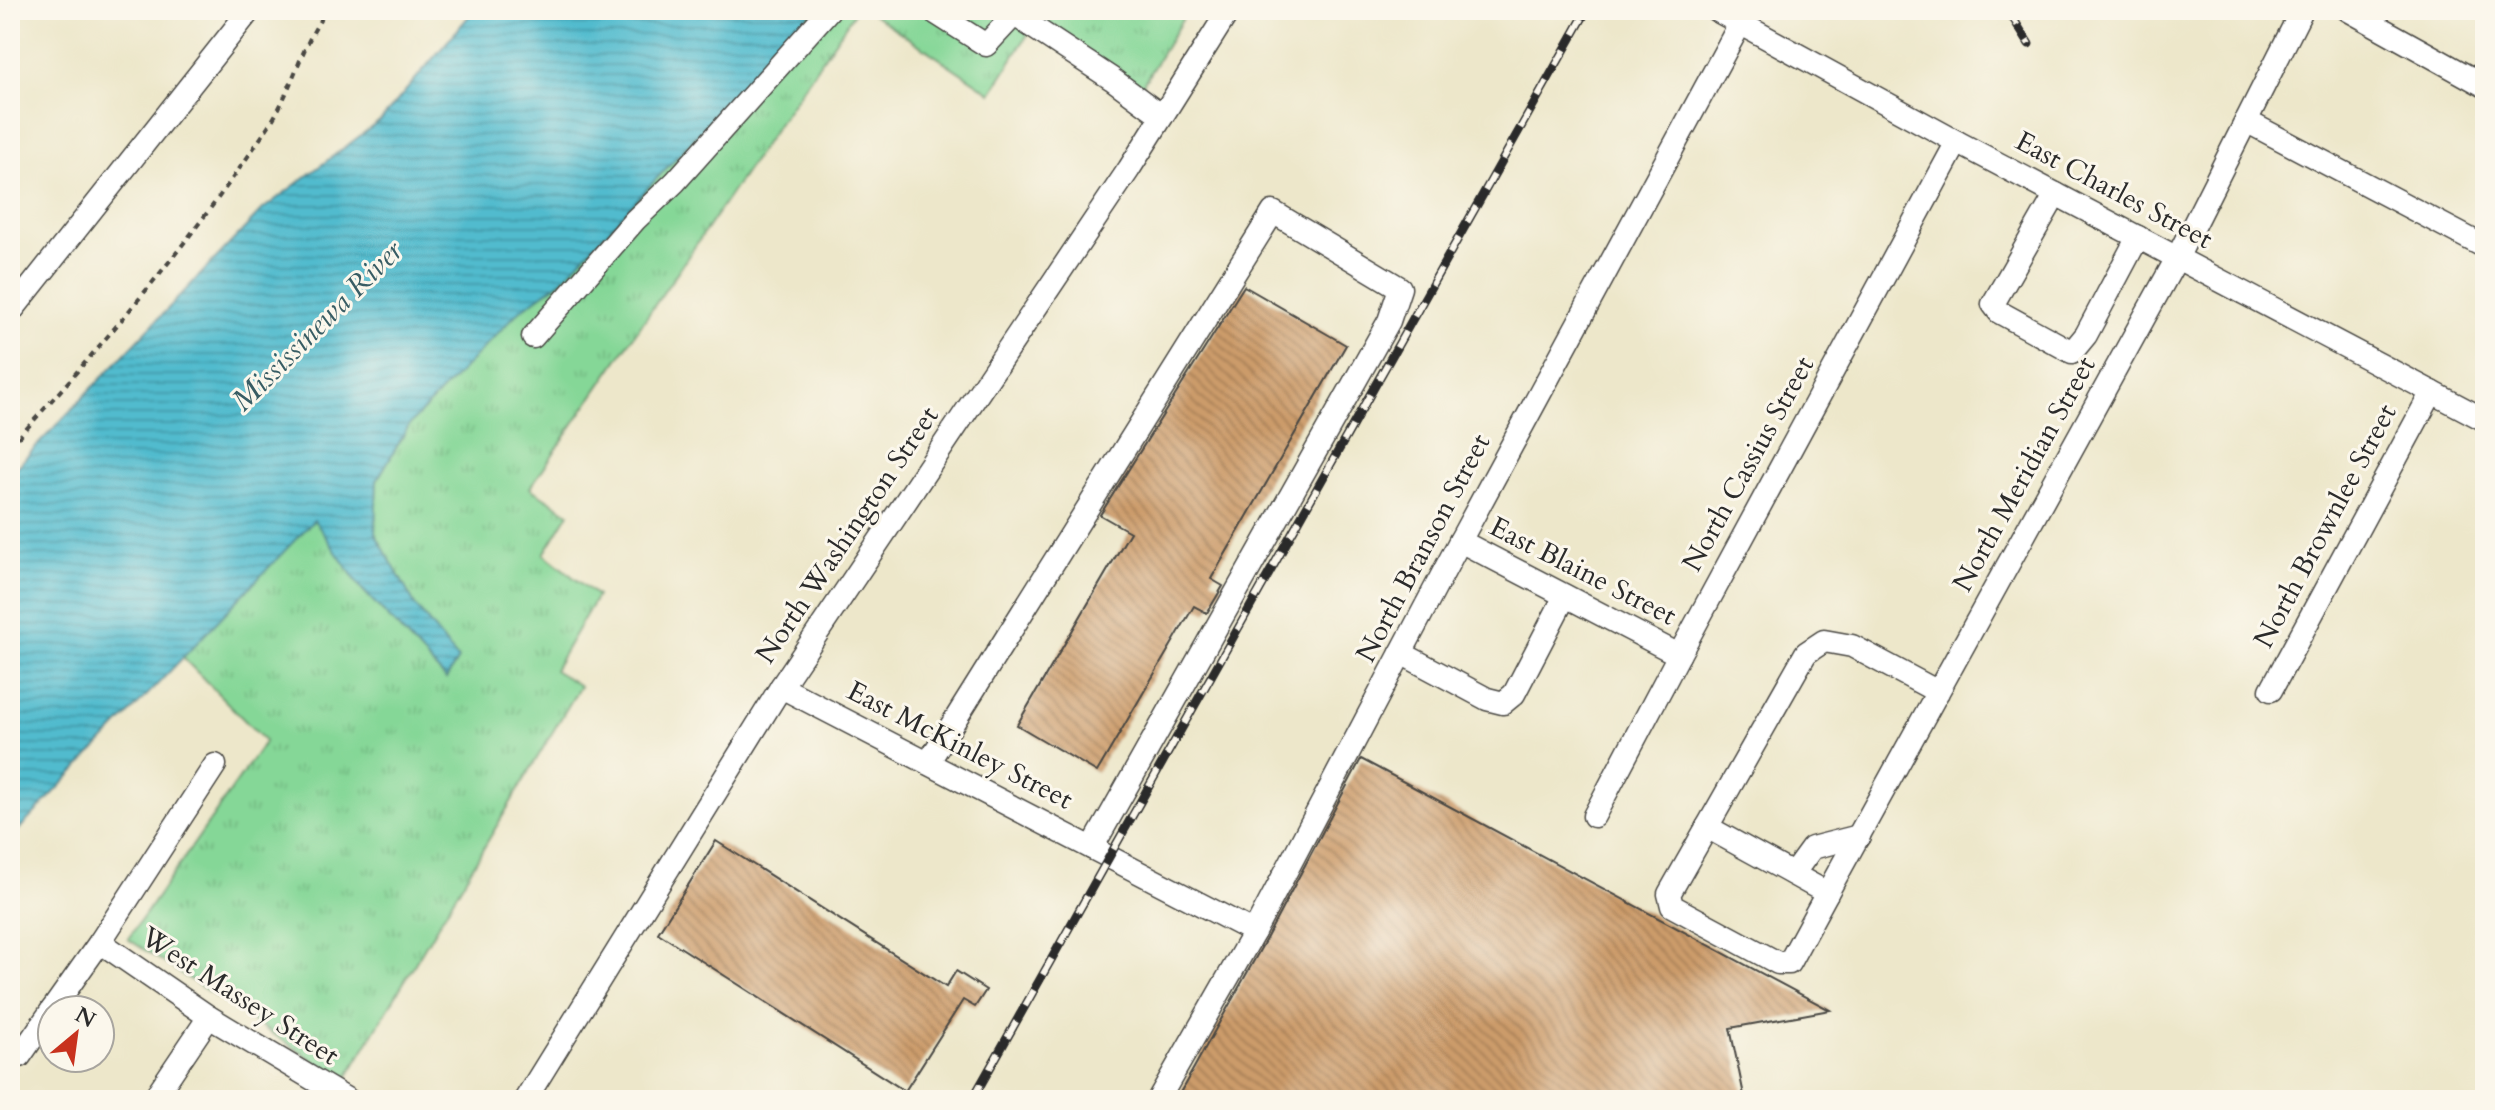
<svg xmlns="http://www.w3.org/2000/svg" width="2495" height="1110" viewBox="0 0 2495 1110" font-family="Cardo,serif">
<defs>
<pattern id="grass-tufts" width="24" height="20" patternUnits="userSpaceOnUse" patternTransform="scale(2)"><rect width="24" height="20" fill="#85d797"/><path d="M3 7l-1-3M5 7V3M7 7l1-3M15 17l-1-3M17 17v-4M19 17l1-3" fill="none" stroke="#73b982"/></pattern>
<pattern id="water-rules" width="6" height="5" patternUnits="userSpaceOnUse" patternTransform="scale(2)"><rect width="6" height="5" fill="#51bbce"/><path d="M0 2.5h6" fill="none" stroke="#4398a7"/></pattern>
<pattern id="building-back-hatch" width="6" height="6" patternUnits="userSpaceOnUse" patternTransform="scale(2)"><rect width="6" height="6" fill="#cc9b6a"/><path d="M-1 5l2 2M0 0l6 6M5-1l2 2" fill="none" stroke="#a67f57"/></pattern>
</defs>
<rect width="100%" height="100%" fill="#fbf7ec"/>
<filter id="ink" filterUnits="userSpaceOnUse"><feTurbulence type="fractalNoise" baseFrequency=".0125" numOctaves="2"/><feDisplacementMap in="SourceGraphic" scale="16" xChannelSelector="R" yChannelSelector="G"/><feConvolveMatrix kernelMatrix="1 2 1 2 8 2 1 2 1" color-interpolation-filters="sRGB"/></filter>
<filter id="wash" filterUnits="userSpaceOnUse"><feTurbulence type="fractalNoise" baseFrequency=".006" numOctaves="4" result="noise"/><feDisplacementMap in="SourceGraphic" scale="32" xChannelSelector="R" yChannelSelector="G"/><feGaussianBlur stdDeviation="1.8" result="paint"/><feColorMatrix in="noise" values="0 0 0 0 0 0 0 0 0 0 0 0 0 0 0 0 0 1.4 0 .05"/><feComposite in="paint" operator="in"/></filter>
<g filter="url(#wash)">
<rect width="100%" height="100%" fill="#ede7ca"/>
<g fill="url(#grass-tufts)" stroke="#588161" stroke-width="2">
<path d="M 814,10 L 856,10 L 530,488 L 569,513 L 544,554 L 597,596 L 554,670 L 580,686 L 345,1081 L 128,939 L 265,741 L 181,656 L 314,519 L 361,588 L 446,679 L 458,659 L 416,607 L 375,533 L 377,480 L 410,424 L 518,312 L 561,281 Z"/>
<path d="M 867,10 L 1188,10 L 1140,89 L 1037,20 L 991,93 Z"/>
</g>
<path fill="url(#water-rules)" stroke="#3e737c" stroke-width="2" d="M 474,10 L 814,10 L 561,281 L 518,312 L 410,424 L 377,480 L 375,533 L 416,607 L 458,659 L 446,679 L 361,588 L 314,520 L 10,839 L 10,474 L 263,209 L 381,120 Z"/>
<g id="blocks">
<g fill="url(#building-back-hatch)">
<path d="M 1244,286 L 1346,345 L 1211,579 L 1223,586 L 1207,613 L 1194,606 L 1097,772 L 1017,725 L 1130,532 L 1100,515 Z"/>
<path d="M 1361,759 L 1830,1010 L 1730,1028 L 1745,1100 L 1176,1100 L 1266,939 Z"/>
<path d="M 716,841 L 946,987 L 956,971 L 986,990 L 975,1007 L 963,1000 L 905,1091 L 658,933 Z"/>
</g>
</g>
</g>
<g filter="url(#ink)">
<use href="#blocks" fill-opacity="0" stroke="#484743" stroke-width="2"/>
<g fill="none" stroke-linecap="round" stroke-linejoin="round">
<g stroke="#484743" stroke-width="25">
<g id="minor">
<path d="M 931,10 L 986,45 L 1014,15"/>
<path d="M 1007,10 L 1112,79 L 1162,116"/>
<path d="M 1716,10 L 1957,142 L 2485,420"/>
<path d="M 2348,10 L 2485,86"/>
<path d="M 2246,121 L 2485,247"/>
<path d="M 2056,194 L 1993,304 L 1999,312 L 2072,352 L 2086,335 L 2138,237"/>
<path d="M 10,313 L 250,10"/>
<path d="M 533,337 L 635,220 L 675,182 L 829,10"/>
<path d="M 1460,541 L 1679,655"/>
<path d="M 1401,653 L 1487,699 L 1503,703 L 1514,694 L 1565,596"/>
<path d="M 781,687 L 1254,932"/>
<path d="M 2271,690 L 2432,392"/>
<path d="M 1938,692 L 1852,646 L 1824,641 L 1806,653 L 1669,894 L 1672,906 L 1778,963 L 1789,963 L 1827,893 L 2177,258 L 2302,10"/>
<path d="M 928,763 L 1273,212 L 1400,288 L 1389,321 L 1092,848"/>
<path d="M 1594,816 L 1679,655 L 1957,142"/>
<path d="M 1707,827 L 1827,893"/>
<path d="M 1793,874 L 1812,848 L 1859,836"/>
<path d="M 100,942 L 209,1017 L 348,1100"/>
<path d="M 52,1010 L 100,942 L 215,765"/>
<path d="M 20,1056 L 52,1010"/>
<path d="M 153,1100 L 209,1017"/>
<path d="M 525,1100 L 781,687 L 1129,169 L 1229,10"/>
<path d="M 1158,1100 L 1254,932 L 1460,541 L 1740,24"/>
</g>
</g>
<path stroke="#484743" stroke-width="4" stroke-dasharray="6 6" stroke-linecap="butt" d="M 10,447 C 103,344 193,240 270,124 C 293,88 301,45 327,10"/>
<use href="#minor" stroke="#fff" stroke-width="22"/>
<g stroke="#2b2b2b" stroke-width="9">
<g id="rail">
<path d="M 2008,10 L 2029,44"/>
<path d="M 972,1100 L 1587,10"/>
</g>
</g>
<use href="#rail" stroke="#fbf7ec" stroke-width="6" stroke-dasharray="18" stroke-linecap="butt"/>
</g>
</g>
<g text-anchor="middle" dominant-baseline="central" stroke-width="6" stroke-linejoin="round" paint-order="stroke">
<g font-size="28" fill="#2b2b2b" stroke="#fbf7ec">
<text transform="translate(2114 190) rotate(28)">East Charles Street</text>
<text transform="translate(1748 464) rotate(-61)">North Cassius Street</text>
<text transform="translate(2024 474) rotate(-61)">North Meridian Street</text>
<text transform="translate(2325 526) rotate(-62)">North Brownlee Street</text>
<text transform="translate(847 535) rotate(-56)">North Washington Street</text>
<text transform="translate(1423 548) rotate(-62)">North Branson Street</text>
<text transform="translate(1583 571) rotate(27)">East Blaine Street</text>
<text transform="translate(960 745) rotate(27)">East McKinley Street</text>
<text transform="translate(240 996) rotate(33)">West Massey Street</text>
</g>
<g font-size="30" font-style="italic" fill="#385d64" stroke="#fbf7ec">
<text transform="translate(317 326) rotate(-45)">Mississinewa River</text>
</g>
</g>
<rect width="2495" height="1110" fill="none" stroke="#fbf7ec" stroke-width="40"/>
<g transform="translate(76 1034) rotate(29)"><circle r="38" fill="#fbf7ec" stroke="#a8a59f" stroke-width="2"/>
<path d="M0-6L14 30L0 20L-14 30Z" fill="#c8321e"/>
<text y="-12" font-size="22" font-weight="bold" text-anchor="middle" fill="#2b2b2b">N</text>
</g>
</svg>
